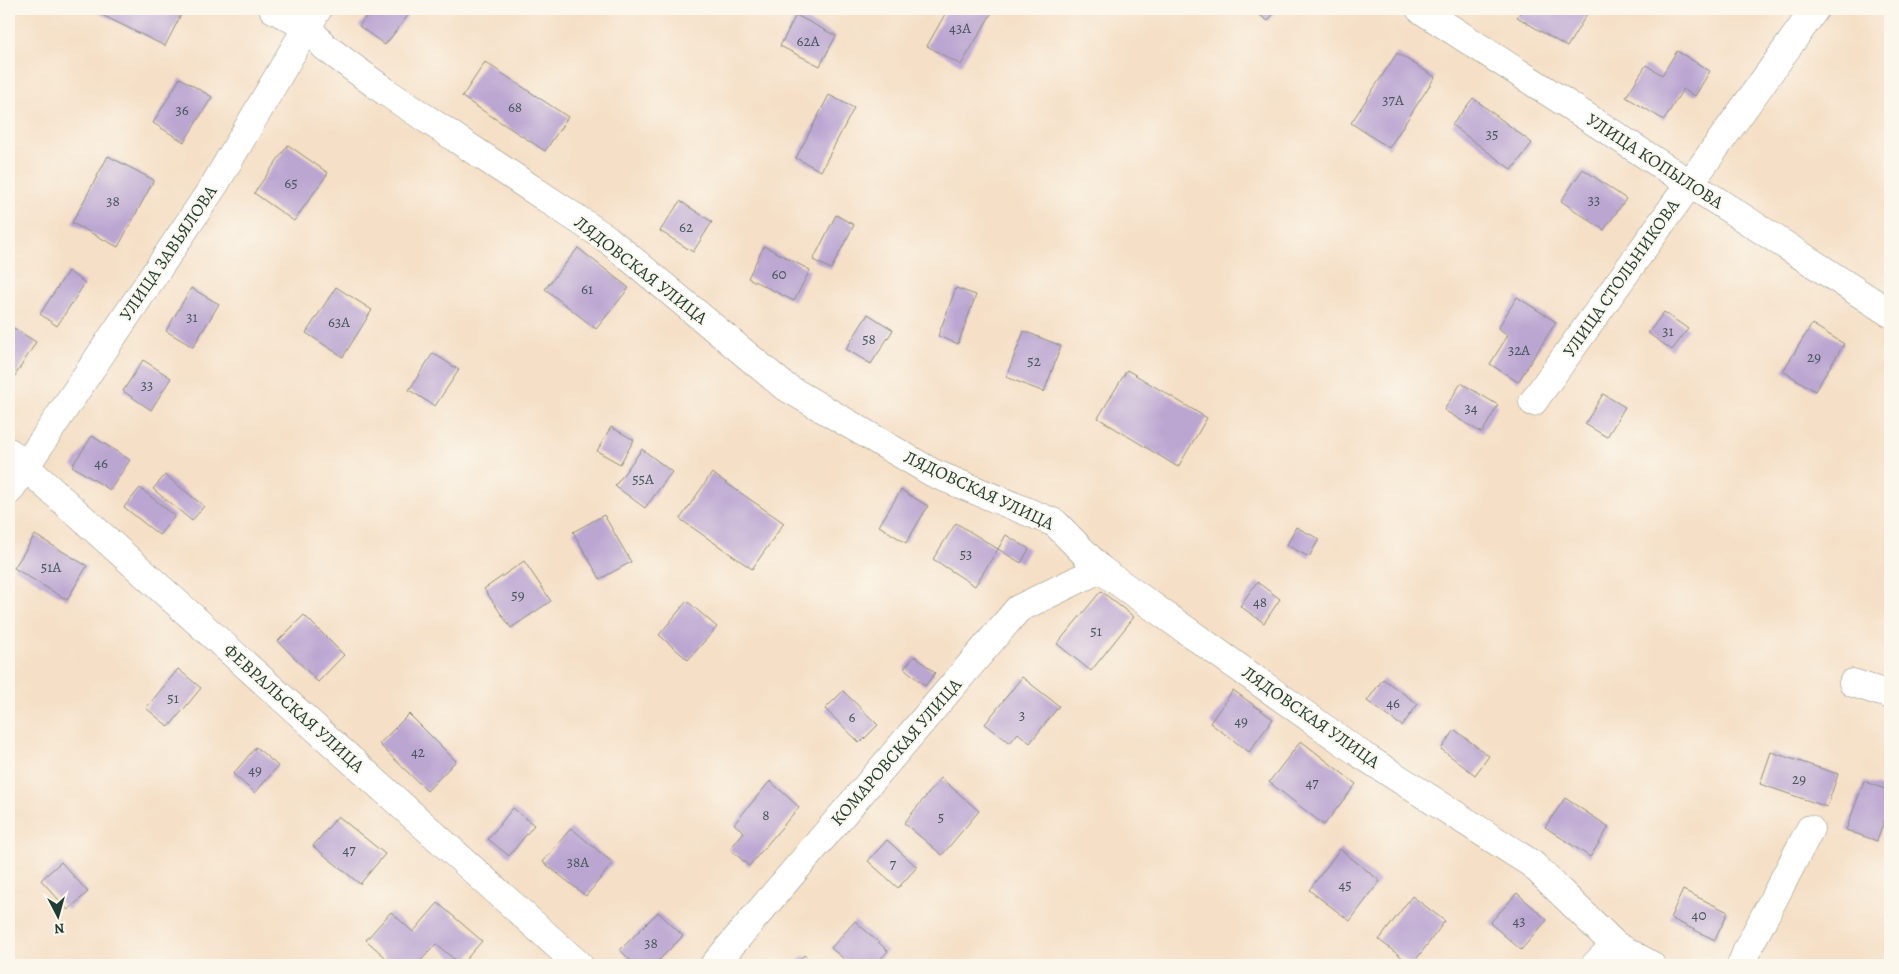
<svg xmlns="http://www.w3.org/2000/svg" width="1899" height="974" viewBox="0 0 1899 974" font-family="Alegreya,serif">
<rect width="100%" height="100%" fill="#fbf7ec"/>
<filter id="ink" filterUnits="userSpaceOnUse"><feTurbulence type="fractalNoise" baseFrequency=".02" numOctaves="2"/><feDisplacementMap in="SourceGraphic" scale="10" xChannelSelector="R" yChannelSelector="G"/><feConvolveMatrix kernelMatrix="1 2 1 2 8 2 1 2 1" color-interpolation-filters="sRGB"/></filter>
<filter id="wash" filterUnits="userSpaceOnUse"><feTurbulence type="fractalNoise" baseFrequency=".0096" numOctaves="4" result="noise"/><feDisplacementMap in="SourceGraphic" scale="20" xChannelSelector="R" yChannelSelector="G"/><feGaussianBlur stdDeviation="1.12" result="paint"/><feColorMatrix in="noise" values="0 0 0 0 0 0 0 0 0 0 0 0 0 0 0 0 0 1.4 0 .05"/><feComposite in="paint" operator="in"/></filter>
<g filter="url(#wash)">
<rect width="100%" height="100%" fill="#f5dfc6"/>
<g id="blocks">
<g fill="#bba6d2">
<path d="M 90,9 L 178,9 L 183,11 L 165,46 Z"/>
<path d="M 372,9 L 413,9 L 385,45 L 359,26 Z"/>
<path d="M 948,9 L 990,9 L 993,11 L 961,65 L 927,46 Z"/>
<path d="M 1251,9 L 1277,9 L 1268,21 Z"/>
<path d="M 1523,9 L 1590,9 L 1567,47 L 1517,17 Z"/>
<path d="M 796,15 L 836,36 L 820,66 L 780,46 Z"/>
<path d="M 1677,51 L 1710,71 L 1695,96 L 1683,89 L 1664,120 L 1626,97 L 1646,65 L 1662,75 Z"/>
<path d="M 1397,53 L 1435,77 L 1389,148 L 1351,123 Z"/>
<path d="M 485,62 L 568,117 L 545,151 L 462,97 Z"/>
<path d="M 180,78 L 212,97 L 184,142 L 153,123 Z"/>
<path d="M 829,95 L 854,108 L 821,171 L 796,158 Z"/>
<path d="M 1473,98 L 1532,143 L 1512,170 L 1452,125 Z"/>
<path d="M 288,145 L 328,173 L 294,221 L 254,193 Z"/>
<path d="M 108,156 L 154,180 L 118,247 L 72,223 Z"/>
<path d="M 1583,169 L 1626,199 L 1604,230 L 1561,201 Z"/>
<path d="M 680,201 L 712,222 L 693,252 L 660,231 Z"/>
<path d="M 836,215 L 854,225 L 831,269 L 813,260 Z"/>
<path d="M 764,246 L 810,270 L 794,301 L 748,278 Z"/>
<path d="M 578,248 L 629,288 L 596,329 L 545,289 Z"/>
<path d="M 68,271 L 85,283 L 57,326 L 40,314 Z"/>
<path d="M 336,287 L 372,310 L 343,357 L 306,333 Z"/>
<path d="M 191,288 L 219,304 L 193,347 L 166,331 Z"/>
<path d="M 956,288 L 976,295 L 958,344 L 938,336 Z"/>
<path d="M 1517,297 L 1556,322 L 1518,382 L 1490,364 L 1508,335 L 1498,328 Z"/>
<path d="M 1664,312 L 1688,329 L 1672,350 L 1648,333 Z"/>
<path d="M 868,314 L 893,330 L 871,364 L 846,349 Z"/>
<path d="M 1812,324 L 1844,344 L 1815,391 L 1783,371 Z"/>
<path d="M 9,325 L 36,342 L 13,379 L 9,377 Z"/>
<path d="M 1024,331 L 1061,346 L 1044,392 L 1006,377 Z"/>
<path d="M 433,353 L 459,370 L 435,406 L 409,390 Z"/>
<path d="M 143,360 L 171,378 L 151,410 L 123,391 Z"/>
<path d="M 1127,370 L 1207,418 L 1178,467 L 1098,418 Z"/>
<path d="M 1461,383 L 1498,405 L 1482,433 L 1444,410 Z"/>
<path d="M 1603,394 L 1625,407 L 1607,437 L 1585,424 Z"/>
<path d="M 611,427 L 634,440 L 620,464 L 597,451 Z"/>
<path d="M 92,436 L 130,460 L 110,490 L 72,466 Z"/>
<path d="M 642,449 L 672,472 L 645,508 L 615,486 Z"/>
<path d="M 712,473 L 784,523 L 752,569 L 680,519 Z"/>
<path d="M 165,475 L 204,506 L 192,521 L 153,489 Z"/>
<path d="M 140,488 L 175,516 L 159,535 L 124,507 Z"/>
<path d="M 901,490 L 928,506 L 906,543 L 879,526 Z"/>
<path d="M 604,515 L 631,562 L 600,579 L 573,532 Z"/>
<path d="M 956,523 L 998,549 L 975,586 L 933,559 Z"/>
<path d="M 1296,527 L 1319,539 L 1309,557 L 1287,545 Z"/>
<path d="M 35,535 L 87,566 L 67,600 L 14,568 Z"/>
<path d="M 1006,535 L 1029,549 L 1021,563 L 998,549 Z"/>
<path d="M 524,561 L 551,601 L 511,628 L 484,589 Z"/>
<path d="M 1257,582 L 1280,599 L 1264,623 L 1240,606 Z"/>
<path d="M 1101,591 L 1134,617 L 1091,671 L 1057,644 Z"/>
<path d="M 687,601 L 717,627 L 688,660 L 659,635 Z"/>
<path d="M 304,615 L 344,655 L 318,682 L 278,641 Z"/>
<path d="M 915,656 L 935,673 L 925,686 L 904,668 Z"/>
<path d="M 178,669 L 201,688 L 169,727 L 146,708 Z"/>
<path d="M 1022,677 L 1059,706 L 1030,743 L 1018,733 L 1010,743 L 985,724 Z"/>
<path d="M 1383,679 L 1418,704 L 1402,726 L 1367,701 Z"/>
<path d="M 1233,690 L 1273,719 L 1249,752 L 1210,723 Z"/>
<path d="M 843,691 L 878,725 L 860,743 L 825,709 Z"/>
<path d="M 409,714 L 456,761 L 427,791 L 379,744 Z"/>
<path d="M 1455,730 L 1489,756 L 1475,775 L 1441,749 Z"/>
<path d="M 1301,741 L 1356,784 L 1324,825 L 1269,782 Z"/>
<path d="M 256,747 L 278,766 L 255,793 L 233,774 Z"/>
<path d="M 1771,752 L 1838,774 L 1827,807 L 1760,784 Z"/>
<path d="M 941,778 L 979,811 L 942,855 L 904,823 Z"/>
<path d="M 770,781 L 799,807 L 749,866 L 730,849 L 744,832 L 734,824 Z"/>
<path d="M 1864,781 L 1890,791 L 1890,805 L 1877,841 L 1846,830 Z"/>
<path d="M 1565,798 L 1609,827 L 1590,857 L 1545,827 Z"/>
<path d="M 513,808 L 534,825 L 509,856 L 488,839 Z"/>
<path d="M 338,816 L 385,854 L 360,884 L 313,846 Z"/>
<path d="M 571,828 L 613,863 L 586,896 L 543,862 Z"/>
<path d="M 887,840 L 917,867 L 898,888 L 868,861 Z"/>
<path d="M 1340,849 L 1380,881 L 1350,921 L 1309,890 Z"/>
<path d="M 61,862 L 88,892 L 68,910 L 41,880 Z"/>
<path d="M 1683,890 L 1728,912 L 1715,940 L 1670,918 Z"/>
<path d="M 1517,893 L 1547,920 L 1521,950 L 1490,923 Z"/>
<path d="M 1412,896 L 1445,921 L 1412,965 L 1379,940 Z"/>
<path d="M 438,903 L 482,941 L 461,965 L 436,944 L 417,965 L 394,965 L 366,940 L 391,912 L 413,932 Z"/>
<path d="M 658,912 L 683,936 L 654,965 L 635,965 L 620,950 Z"/>
<path d="M 855,921 L 888,951 L 875,965 L 851,965 L 831,948 Z"/>
<path d="M 804,955 L 815,965 L 794,965 Z"/>
</g>
</g>
</g>
<g filter="url(#ink)">
<use href="#blocks" fill-opacity="0" stroke="#8a8e7d" stroke-width="1"/>
<g fill="none" stroke-linecap="round" stroke-linejoin="round">
<g stroke="#8a8e7d" stroke-width="29">
<g id="minor">
<path d="M 1420,9 L 1890,313"/>
<path d="M 1533,402 L 1815,9"/>
<path d="M 9,452 L 579,965"/>
<path d="M 9,491 L 215,184 L 307,27 L 325,47 L 386,92 L 606,238 L 784,386 L 933,473 L 1055,523 L 1100,569 L 1362,755 L 1532,864 L 1615,945 L 1651,965"/>
<path d="M 1853,683 L 1890,695"/>
<path d="M 714,965 L 1018,609 L 1100,569"/>
<path d="M 1595,965 L 1615,945"/>
<path d="M 1741,965 L 1748,948 L 1810,829"/>
</g>
</g>
<g stroke="#8a8e7d" stroke-width="29">
<path id="major" d="M 273,9 L 307,27 L 318,9"/>
</g>
<use href="#minor" stroke="#fff" stroke-width="28"/>
<use href="#major" stroke="#fff" stroke-width="28"/>
</g>
</g>
<g text-anchor="middle" dominant-baseline="central" stroke-width="4" stroke-linejoin="round" paint-order="stroke">
<g font-size="15" fill="#46575c">
<text x="960" y="28">43А</text>
<text x="808" y="41">62А</text>
<text x="1393" y="100">37А</text>
<text x="515" y="107">68</text>
<text x="182" y="110">36</text>
<text x="1492" y="134">35</text>
<text x="291" y="183">65</text>
<text x="1594" y="200">33</text>
<text x="113" y="201">38</text>
<text x="686" y="227">62</text>
<text x="779" y="274">60</text>
<text x="587" y="289">61</text>
<text x="192" y="317">31</text>
<text x="339" y="322">63А</text>
<text x="1668" y="331">31</text>
<text x="869" y="339">58</text>
<text x="1519" y="350">32А</text>
<text x="1814" y="357">29</text>
<text x="1034" y="361">52</text>
<text x="147" y="385">33</text>
<text x="1471" y="408">34</text>
<text x="101" y="463">46</text>
<text x="643" y="479">55А</text>
<text x="966" y="554">53</text>
<text x="51" y="567">51А</text>
<text x="518" y="595">59</text>
<text x="1260" y="602">48</text>
<text x="1096" y="631">51</text>
<text x="173" y="698">51</text>
<text x="1393" y="703">46</text>
<text x="1022" y="715">3</text>
<text x="852" y="717">6</text>
<text x="1241" y="721">49</text>
<text x="418" y="752">42</text>
<text x="255" y="770">49</text>
<text x="1799" y="779">29</text>
<text x="1312" y="783">47</text>
<text x="766" y="815">8</text>
<text x="941" y="817">5</text>
<text x="349" y="850">47</text>
<text x="578" y="862">38А</text>
<text x="893" y="864">7</text>
<text x="1345" y="885">45</text>
<text x="1699" y="915">40</text>
<text x="1519" y="921">43</text>
<text x="651" y="943">38</text>
</g>
<g font-size="18" fill="#1f3d34" stroke="#fbf7ec">
<text transform="translate(1655 161) rotate(33)">УЛИЦА КОПЫЛОВА</text>
<text transform="translate(168 253) rotate(-56)">УЛИЦА ЗАВЬЯЛОВА</text>
<text transform="translate(641 270) rotate(38)">ЛЯДОВСКАЯ УЛИЦА</text>
<text transform="translate(1621 278) rotate(-55)">УЛИЦА СТОЛЬНИКОВА</text>
<text transform="translate(979 490) rotate(25)">ЛЯДОВСКАЯ УЛИЦА</text>
<text transform="translate(294 708) rotate(42)">ФЕВРАЛЬСКАЯ УЛИЦА</text>
<text transform="translate(1311 717) rotate(35)">ЛЯДОВСКАЯ УЛИЦА</text>
<text transform="translate(896 752) rotate(-49)">КОМАРОВСКАЯ УЛИЦА</text>
</g>
</g>
<rect width="1899" height="974" fill="none" stroke="#fbf7ec" stroke-width="30"/>
<g transform="translate(58 916) rotate(174)" stroke="#fbf7ec" stroke-width="4" paint-order="stroke">
<path d="M0-4L9 19L0 12L-9 19Z" fill="#1f3d34"/>
<text y="-8" font-size="14" font-weight="bold" text-anchor="middle" fill="#1f3d34">N</text>
</g>
</svg>
